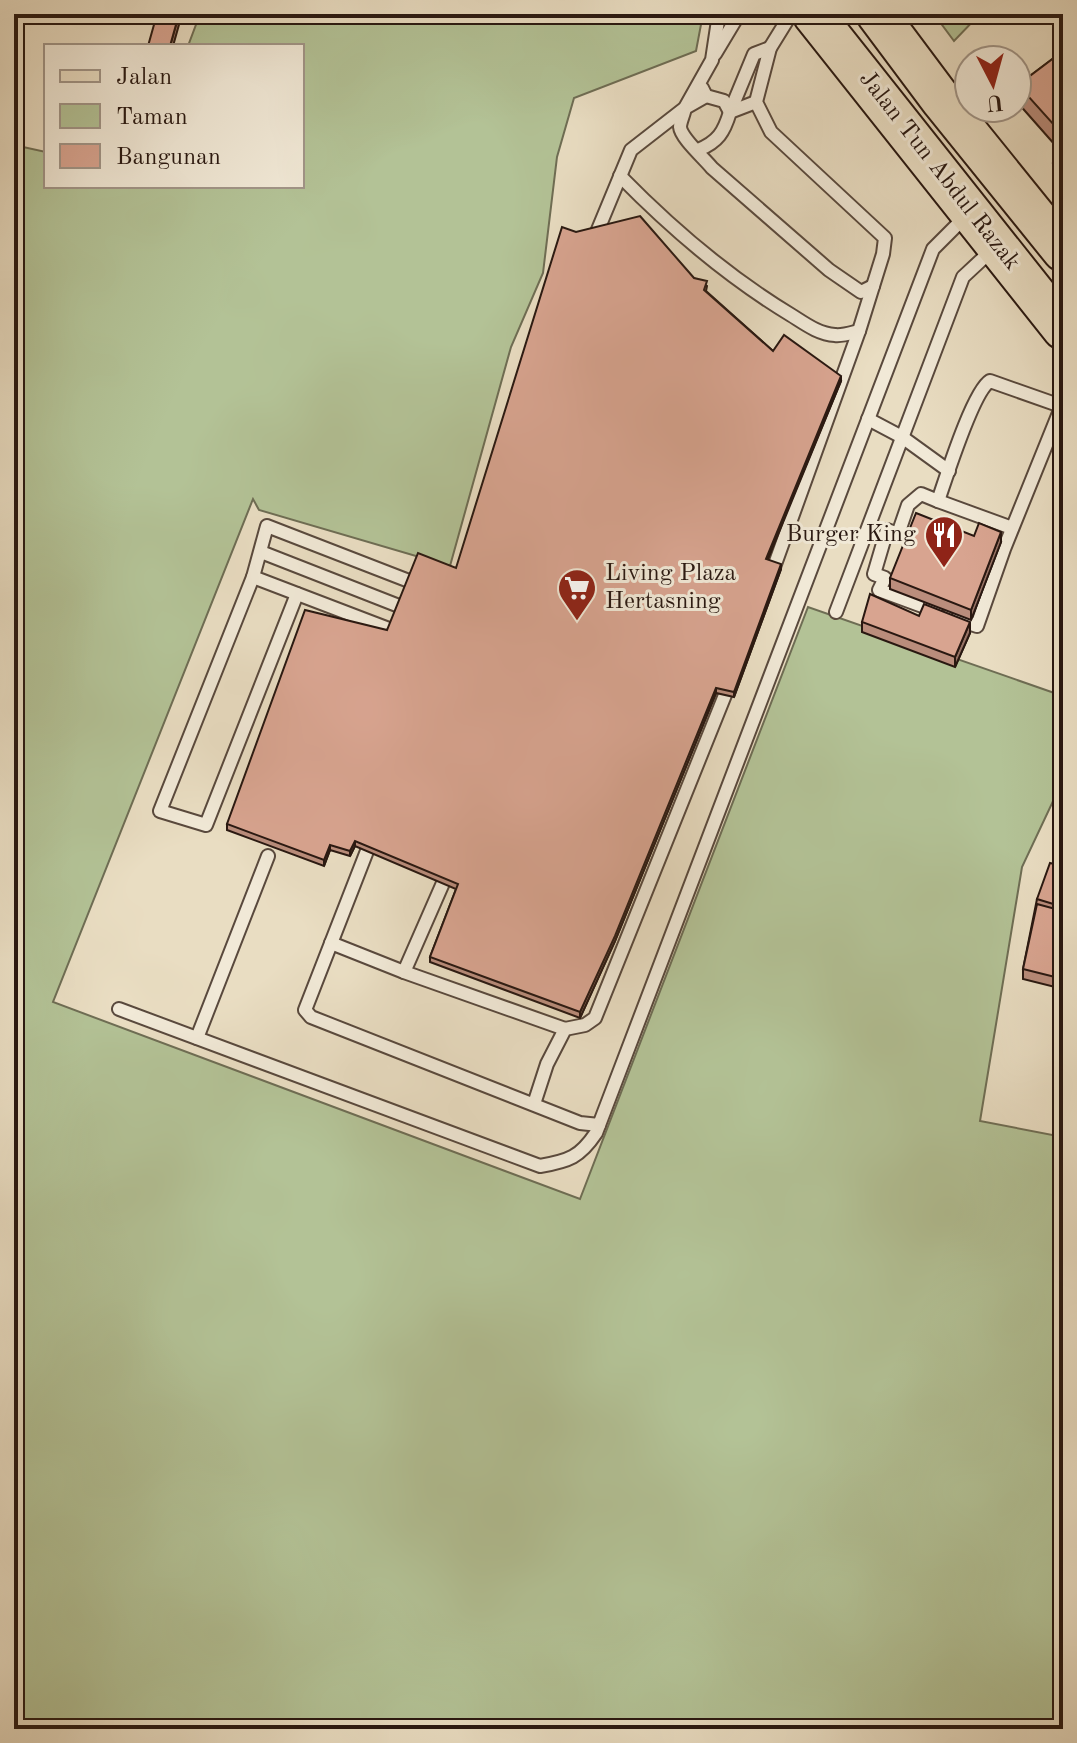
<svg xmlns="http://www.w3.org/2000/svg" width="1077" height="1743" viewBox="0 0 1077 1743" font-family="'Old Standard TT',serif">
<rect width="100%" height="100%" fill="#e9ddc2"/>
<filter id="stains"><feTurbulence type="fractalNoise" baseFrequency=".0025" numOctaves="4"/><feColorMatrix values="0 0 0 0 .2 0 0 0 0 .09 0 0 0 0 .02 0 0 0 .5 -.17"/></filter>
<radialGradient id="worn" r=".72"><stop offset=".6" stop-color="#630" stop-opacity="0"/><stop offset="1" stop-color="#630" stop-opacity=".3"/></radialGradient>
<g fill="#b3c296" stroke="#6e6d54" stroke-width="2">
<path d="M 200,14 L 703,14 L 696,51 L 574,98 L 557,157 L 543,273 L 511,347 L 450,566 L 259,510 L 253,499 L 53,1002 L 580,1199 L 808,607 L 1063,696 L 1063,780 L 1022,867 L 980,1121 L 1063,1137 L 1063,1729 L 14,1729 L 14,145 L 46,152 L 46,186 L 302,186 L 302,46 L 188,46 Z"/>
<path d="M 934,14 L 980,14 L 954,41 Z"/>
</g>
<g fill="none" stroke-linecap="round" stroke-linejoin="round">
<g stroke="#59493d" stroke-width="16">
<g id="service">
<path d="M 715,54 L 739,14"/>
<path d="M 702,88 L 706,96 L 724,101 L 730,112"/>
<path d="M 706,96 L 685,108 C 684,114 680,122 680,127 C 681,138 704,158 712,168 L 829,270 L 861,292 L 873,286"/>
<path d="M 730,112 L 754,54 L 770,48"/>
<path d="M 698,150 C 718,142 724,132 730,112 L 756,102"/>
<path d="M 620,176 C 671,228 728,277 791,315 C 804,323 818,334 835,335 C 842,336 851,333 859,331"/>
<path d="M 597,232 L 631,150 L 685,108 L 712,60 L 719,14"/>
<path d="M 868,419 L 902,437 L 949,471"/>
<path d="M 938,501 L 1012,528"/>
<path d="M 261,552 L 399,606"/>
<path d="M 774,567 L 859,331 L 883,254 L 885,238 L 771,132 L 756,102 L 770,48 L 791,14"/>
<path d="M 253,577 L 160,811 L 206,825 L 297,594"/>
<path d="M 936,611 L 879,590 L 885,578 L 874,574 L 887,530 L 898,534 L 908,505 L 921,494 L 938,501 C 946,478 973,391 990,381 L 1061,406"/>
<path d="M 836,612 L 963,277 L 992,250"/>
<path d="M 957,619 L 977,626 L 1004,549 L 1063,403"/>
<path d="M 389,629 L 253,577 L 267,526 L 409,581"/>
<path d="M 367,851 L 305,1010 L 311,1017 L 580,1123 L 599,1125"/>
<path d="M 443,883 L 404,972 L 565,1029"/>
<path d="M 331,943 L 404,972"/>
<path d="M 119,1009 L 540,1166 C 569,1161 580,1157 596,1133 L 933,249 L 966,216"/>
<path d="M 197,1038 L 268,856"/>
<path d="M 534,1104 L 547,1064 L 565,1029 L 585,1025 L 595,1018 L 725,695"/>
</g>
</g>
<g stroke="#291811" stroke-width="44">
<g id="primary">
<path d="M 813,14 L 1063,329"/>
<path d="M 877,14 L 942,101 L 1063,251"/>
</g>
</g>
<use href="#service" stroke="#f1e9d7" stroke-width="12"/>
<use href="#primary" stroke="#e9ddc2" stroke-width="40"/>
</g>
<g fill="#ba8d7c" stroke="#291811" stroke-width="2">
<path d="M 1063,51 L 1063,194 L 1053,182 L 1053,163 L 1063,154 L 1018,103 L 1018,85 Z"/>
<path d="M 694,278 L 707,286 L 706,291 L 773,351 L 841,381 L 767,559 L 781,569 L 734,697 L 716,693 L 615,941 L 580,1018 L 430,962 L 430,957 L 456,889 L 355,846 L 350,856 L 330,850 L 324,866 L 227,830 L 227,824 L 387,630 L 456,568 Z"/>
<path d="M 974,536 L 1001,542 L 971,620 L 890,589 L 890,578 Z"/>
<path d="M 919,616 L 970,633 L 955,667 L 862,632 L 862,622 Z"/>
<path d="M 1063,866 L 1063,989 L 1023,979 L 1023,969 L 1037,899 Z"/>
</g>
<g fill="#977365" stroke="#291811" stroke-width="2">
<path d="M 179,14 L 182,14 L 173,46 L 170,46 Z"/>
<path d="M 841,376 L 841,381 L 766,564 L 766,559 Z"/>
<path d="M 1001,532 L 1001,542 L 971,620 L 971,610 Z"/>
<path d="M 781,564 L 781,569 L 734,697 L 734,692 Z"/>
<path d="M 970,622 L 970,633 L 955,667 L 955,657 Z"/>
<path d="M 716,688 L 716,693 L 615,941 L 580,1018 L 580,1012 Z"/>
<path d="M 355,841 L 355,846 L 350,856 L 350,851 Z"/>
<path d="M 330,845 L 330,850 L 324,866 L 324,860 Z"/>
</g>
<g fill="#d8a490" stroke="#291811" stroke-width="2">
<path d="M 157,14 L 179,14 L 170,46 L 148,46 Z"/>
<path d="M 1063,51 L 1063,135 L 1018,85 Z"/>
<path d="M 1063,154 L 1063,175 L 1053,163 Z"/>
<path d="M 640,216 L 694,278 L 707,281 L 704,290 L 773,351 L 784,335 L 841,376 L 766,559 L 781,564 L 734,692 L 716,688 L 615,936 L 580,1012 L 430,957 L 458,884 L 355,841 L 350,851 L 330,845 L 324,860 L 227,824 L 305,610 L 387,630 L 418,553 L 456,568 L 562,227 L 576,232 Z"/>
<path d="M 916,513 L 974,536 L 979,523 L 1001,532 L 971,610 L 890,578 Z"/>
<path d="M 870,594 L 919,616 L 924,604 L 970,622 L 955,657 L 862,622 Z"/>
<path d="M 1050,863 L 1063,866 L 1063,907 L 1037,899 Z"/>
<path d="M 1037,904 L 1063,911 L 1063,979 L 1023,969 Z"/>
</g>
<defs>
<g id="restaurant-pin" transform="scale(2)"><path d="M0 17L-7.5 6A9.5 9.5 0 1 1 7.5 6Z" fill="#8f2418" stroke="#f1e9d7"/><path d="M-5-6h1v4h1v-4h1v4h1v-4h1v5L-1.5 .5V6h-2V.5L-5-1ZM5-6V6H3V1.5H1.5Q1.5-4 5-6Z" fill="#fff"/></g>
<g id="supermarket-pin" transform="scale(2)"><path d="M0 17L-7.5 6A9.5 9.5 0 1 1 7.5 6Z" fill="#8f2418" stroke="#f1e9d7"/><path d="M-6-5.5h2.5l.6 2H6L4.5 2H-2.5L-4.4-4H-6ZM-1.5 3.2a1.3 1.3 0 1 0 .1 0ZM3 3.2a1.3 1.3 0 1 0 .1 0Z" fill="#fff"/></g>
</defs>
<g fill-rule="evenodd">
<use href="#restaurant-pin" x="944" y="535"/>
<use href="#supermarket-pin" x="577" y="588"/>
</g>
<g text-anchor="middle" dominant-baseline="central" stroke-width="6" stroke-linejoin="round" paint-order="stroke">
<g font-size="24" fill="#291811" stroke="#f1e9d7">
<text transform="translate(939 171) rotate(52)">Jalan Tun Abdul Razak</text>
</g>
<g font-size="24" fill="#291811" stroke="#f1e9d7" text-anchor="end">
<text x="916" y="535">Burger King</text>
<text x="605" y="574" text-anchor="start">Living Plaza<tspan x="605" dy="28">Hertasning</tspan></text>
</g>
</g>
<rect width="1077" height="1743" fill="none" stroke="#e9ddc2" stroke-width="48"/>
<rect x="16" y="16" width="1045" height="1711" fill="none" stroke="#291811" stroke-width="4"/>
<rect x="24" y="24" width="1029" height="1695" fill="none" stroke="#291811" stroke-width="2"/>
<rect x="44" y="44" width="260" height="144" fill="#f1e9d7" stroke="#a19588" stroke-width="2"/>
<rect x="60" y="70" width="40" height="12" fill="#e9ddc2" stroke="#a19588" stroke-width="2"/>
<text x="116" y="84" font-size="24" fill="#291811">Jalan</text>
<rect x="60" y="104" width="40" height="24" fill="#b3c296" stroke="#a19588" stroke-width="2"/>
<text x="116" y="124" font-size="24" fill="#291811">Taman</text>
<rect x="60" y="144" width="40" height="24" fill="#d8a490" stroke="#a19588" stroke-width="2"/>
<text x="116" y="164" font-size="24" fill="#291811">Bangunan</text>
<g transform="translate(993 84) rotate(174)"><circle r="38" fill="#f1e9d7" stroke="#a19588" stroke-width="2"/>
<path d="M0-6L14 30L0 20L-14 30Z" fill="#8f2418"/>
<text y="-12" font-size="22" font-weight="bold" text-anchor="middle" fill="#291811">U</text>
</g>
<rect width="100%" height="100%" filter="url(#stains)"/>
<rect width="100%" height="100%" fill="url(#worn)"/>
</svg>
